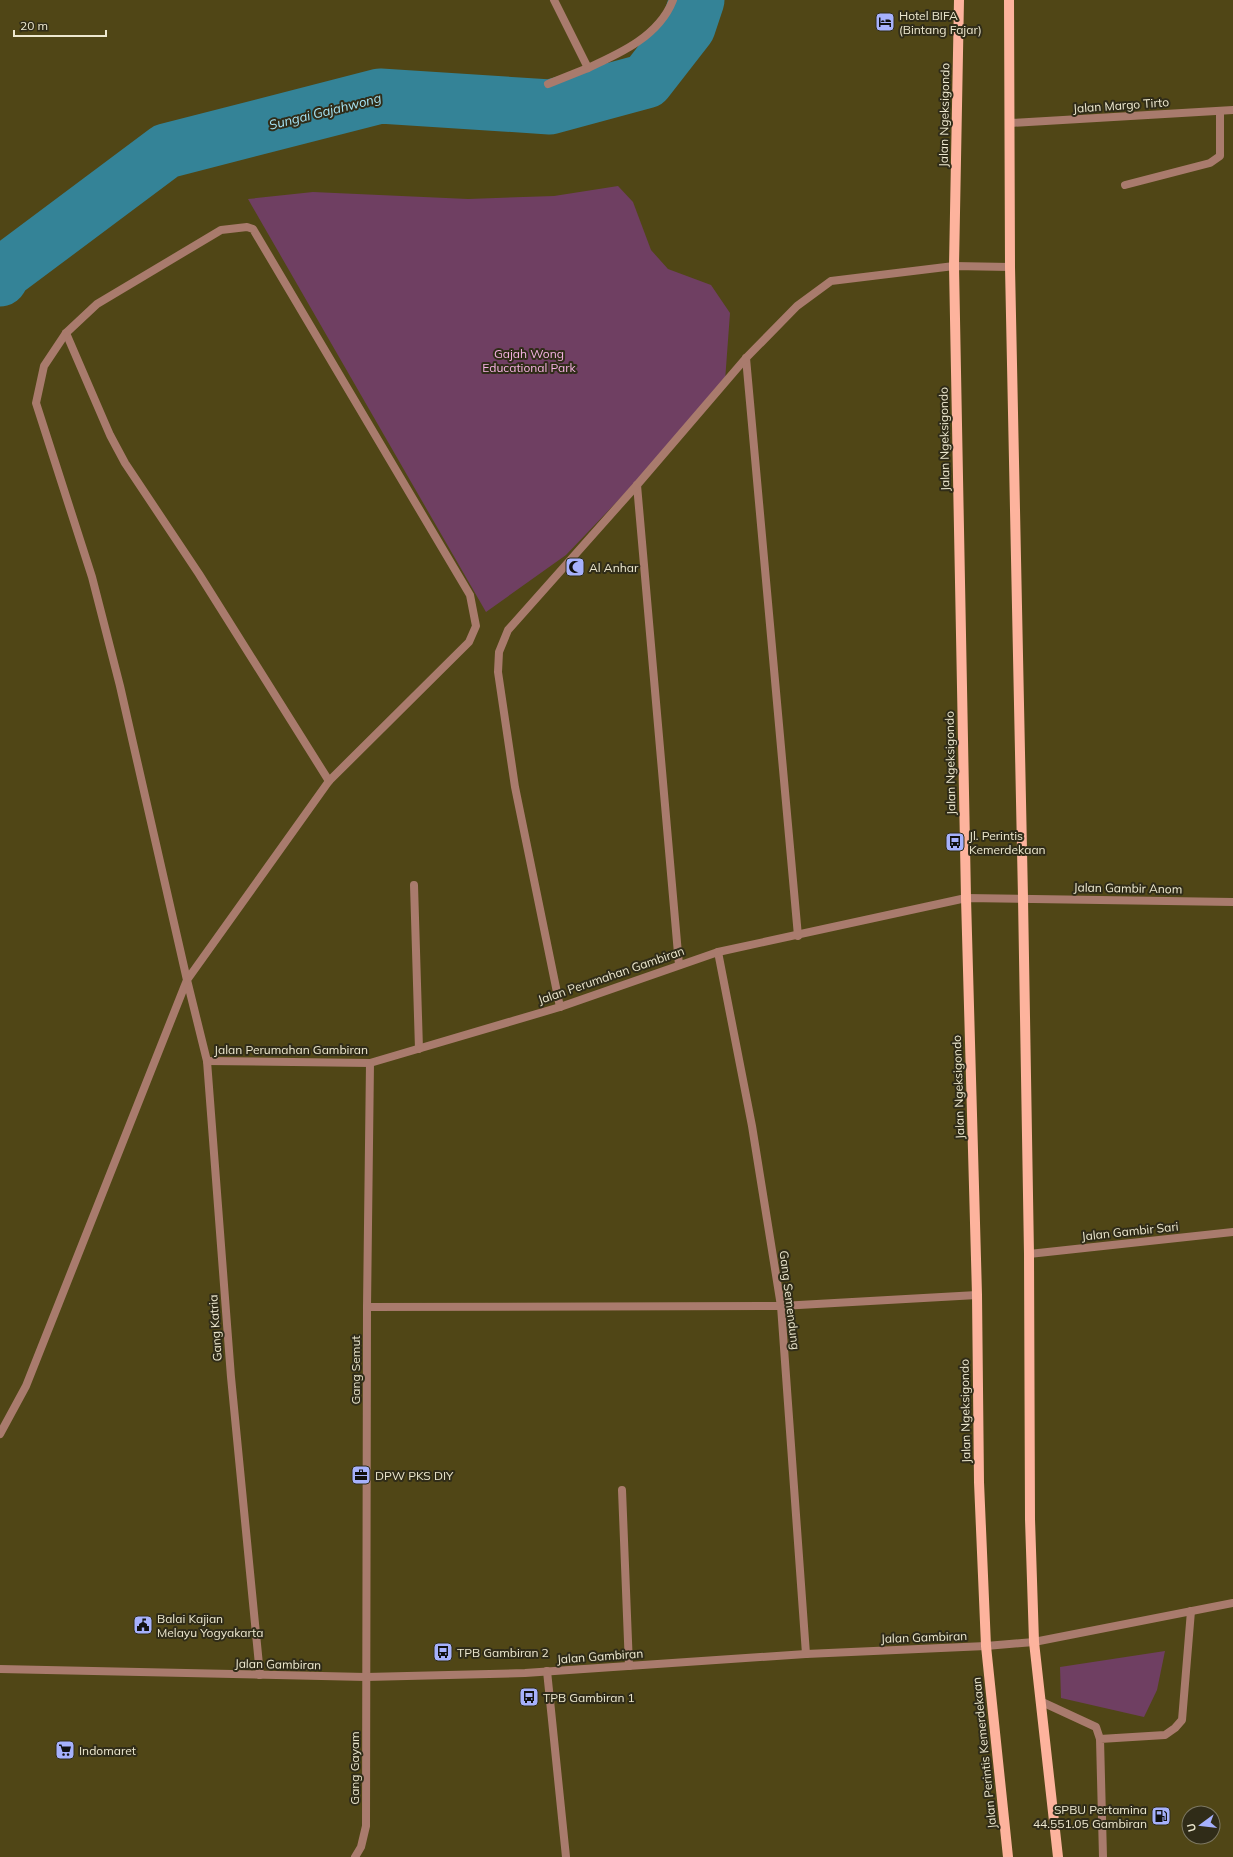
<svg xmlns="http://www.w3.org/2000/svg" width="1233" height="1857" viewBox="0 0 1233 1857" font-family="Mulish,sans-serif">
<rect width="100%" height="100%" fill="#504616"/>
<g fill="#6f3f62">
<path d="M 618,186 L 633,202 L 651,250 L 668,269 L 711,285 L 730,313 L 725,381 L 671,445 L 566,555 L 486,612 L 248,199 L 313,192 L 468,199 L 554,196 Z"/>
<path d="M 1165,1651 L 1157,1690 L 1144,1717 L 1061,1698 L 1060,1667 Z"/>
</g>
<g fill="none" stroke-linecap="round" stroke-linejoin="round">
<path stroke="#348397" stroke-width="55" d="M 0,279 L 4,272 L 166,151 L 380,96 L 550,107 L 646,81 L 688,27 L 697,0"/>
<g stroke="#a97b6d" stroke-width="8">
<path d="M 414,885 L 419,1049"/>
<path d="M 622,1490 L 629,1666"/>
<path d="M 547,1671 L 566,1857"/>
<path d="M 1042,1702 L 1096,1727 L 1100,1739"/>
<path d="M 1103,1857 L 1100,1739 L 1165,1735 L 1175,1728 L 1182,1720 L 1191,1611"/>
</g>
<g stroke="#a97b6d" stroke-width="8">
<path d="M 554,0 L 588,68 C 621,53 659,36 673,0"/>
<path d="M 548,84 L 588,68"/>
<path d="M 1010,123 L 1233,110"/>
<path d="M 1125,185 L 1210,163 L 1220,156 L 1220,111"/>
<path d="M 66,333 L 110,435 L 125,463 L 199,574 L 329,781"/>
<path d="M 746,358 L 798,936"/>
<path d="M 637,485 L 679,965"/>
<path d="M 718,952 L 752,1126 L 781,1306 L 806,1654"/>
<path d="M 560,1007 L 515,787 L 498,672 L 499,652 L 508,630 L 637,485 L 746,358 L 797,306 L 831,281 L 954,266 L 1010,267"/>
<path d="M 207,1061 L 370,1063 L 560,1007 L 718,952 L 966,898 L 1233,902"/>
<path d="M 1029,1254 L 1233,1232"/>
<path d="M 367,1307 L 781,1306 L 977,1295"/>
<path d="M 0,1434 L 26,1386 L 187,980 L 329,781 L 469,642 L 476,626 L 470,595 L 253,229 L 247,227 L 221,230 L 97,304 L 66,333 L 44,366 L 36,403 L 92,577 L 120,686 L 187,980 L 207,1061 L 231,1377 L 260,1675"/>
<path d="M 355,1857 L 361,1847 L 366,1826 L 367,1307 L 370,1063"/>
</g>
<path stroke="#a97b6d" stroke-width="8" d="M 0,1669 L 366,1677 L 525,1673 L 806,1654 L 986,1646 L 1034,1642 L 1233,1603"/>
<g stroke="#fdb39d" stroke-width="10">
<path d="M 959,0 L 954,266 L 966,898 L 977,1295 L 979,1482 L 986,1646 L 1008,1857"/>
<path d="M 1009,0 L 1010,267 L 1023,898 L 1029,1254 L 1030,1519 L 1034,1642 L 1058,1857"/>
</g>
</g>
<defs>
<g id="hotel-square" transform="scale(1)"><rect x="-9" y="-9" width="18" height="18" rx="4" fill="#a6b1fc" stroke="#302c18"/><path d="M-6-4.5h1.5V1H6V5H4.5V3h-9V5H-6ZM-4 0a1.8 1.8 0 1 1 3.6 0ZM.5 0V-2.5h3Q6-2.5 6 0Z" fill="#111"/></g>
<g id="mosque-square" transform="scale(1)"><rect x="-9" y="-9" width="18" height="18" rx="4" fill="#a6b1fc" stroke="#302c18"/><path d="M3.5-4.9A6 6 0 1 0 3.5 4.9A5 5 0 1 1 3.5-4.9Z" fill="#111"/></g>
<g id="bus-square" transform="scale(1)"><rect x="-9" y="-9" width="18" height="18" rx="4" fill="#a6b1fc" stroke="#302c18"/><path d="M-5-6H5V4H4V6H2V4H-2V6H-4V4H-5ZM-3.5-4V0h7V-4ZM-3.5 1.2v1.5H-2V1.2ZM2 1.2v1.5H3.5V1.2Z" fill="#111"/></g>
<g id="office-square" transform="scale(1)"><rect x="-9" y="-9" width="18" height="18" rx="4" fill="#a6b1fc" stroke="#302c18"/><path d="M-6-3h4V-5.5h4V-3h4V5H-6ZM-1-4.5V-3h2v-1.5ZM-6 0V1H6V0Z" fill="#111"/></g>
<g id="civic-square" transform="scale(1)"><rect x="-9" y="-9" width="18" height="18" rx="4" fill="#a6b1fc" stroke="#302c18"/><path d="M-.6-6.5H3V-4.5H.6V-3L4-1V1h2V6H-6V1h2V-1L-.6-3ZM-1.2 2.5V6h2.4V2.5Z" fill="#111"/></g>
<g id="supermarket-square" transform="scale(1)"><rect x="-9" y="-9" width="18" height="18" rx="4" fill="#a6b1fc" stroke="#302c18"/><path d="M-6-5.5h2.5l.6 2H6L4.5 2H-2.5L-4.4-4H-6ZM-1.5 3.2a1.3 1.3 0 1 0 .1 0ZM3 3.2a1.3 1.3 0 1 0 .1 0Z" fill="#111"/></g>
<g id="fuel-square" transform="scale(1)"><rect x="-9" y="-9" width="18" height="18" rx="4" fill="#a6b1fc" stroke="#302c18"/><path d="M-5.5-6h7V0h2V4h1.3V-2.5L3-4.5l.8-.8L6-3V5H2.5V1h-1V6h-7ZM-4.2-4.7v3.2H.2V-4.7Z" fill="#111"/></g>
</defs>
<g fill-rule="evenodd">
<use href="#hotel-square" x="885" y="22"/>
<use href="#mosque-square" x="575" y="567"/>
<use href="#bus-square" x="955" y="842"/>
<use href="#office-square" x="361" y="1475"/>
<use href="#civic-square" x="143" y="1625"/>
<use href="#bus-square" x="443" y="1652"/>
<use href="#bus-square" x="529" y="1697"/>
<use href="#supermarket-square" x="65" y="1750"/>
<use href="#fuel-square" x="1161" y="1816"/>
</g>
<g text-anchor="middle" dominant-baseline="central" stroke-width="4" stroke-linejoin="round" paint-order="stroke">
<g font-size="12" fill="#ede8cf" stroke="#302c18" text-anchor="start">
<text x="899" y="15">Hotel BIFA<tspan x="899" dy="14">(Bintang Fajar)</tspan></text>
<text x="589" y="567">Al Anhar</text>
<text x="969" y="835">Jl. Perintis<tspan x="969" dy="14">Kemerdekaan</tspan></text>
<text x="375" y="1475">DPW PKS DIY</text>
<text x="157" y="1618">Balai Kajian<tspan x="157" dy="14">Melayu Yogyakarta</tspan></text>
<text x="457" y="1652">TPB Gambiran 2</text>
<text x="543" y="1697">TPB Gambiran 1</text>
<text x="79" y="1750">Indomaret</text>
<text x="1147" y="1809" text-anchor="end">SPBU Pertamina<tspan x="1147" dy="14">44.551.05 Gambiran</tspan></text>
</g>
<g font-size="12" fill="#ede8cf" stroke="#302c18">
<text transform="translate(1121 105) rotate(-4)">Jalan Margo Tirto</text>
<text transform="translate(944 115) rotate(-89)">Jalan Ngeksigondo</text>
<text transform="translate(944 439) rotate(-91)">Jalan Ngeksigondo</text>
<text transform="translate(950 763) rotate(-91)">Jalan Ngeksigondo</text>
<text transform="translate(1128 888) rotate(1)">Jalan Gambir Anom</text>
<text transform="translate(611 975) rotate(-19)">Jalan Perumahan Gambiran</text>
<text x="291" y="1049">Jalan Perumahan Gambiran</text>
<text transform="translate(958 1087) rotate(-92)">Jalan Ngeksigondo</text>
<text transform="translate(1130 1231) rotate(-6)">Jalan Gambir Sari</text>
<text transform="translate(790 1300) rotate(83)">Gang Semendung</text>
<text transform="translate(215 1328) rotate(-94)">Gang Katria</text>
<text transform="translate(355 1370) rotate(-90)">Gang Semut</text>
<text transform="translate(965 1411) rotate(-91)">Jalan Ngeksigondo</text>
<text transform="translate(924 1637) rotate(-2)">Jalan Gambiran</text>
<text transform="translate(600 1656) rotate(-4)">Jalan Gambiran</text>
<text transform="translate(278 1664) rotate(1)">Jalan Gambiran</text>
<text transform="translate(984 1753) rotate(-96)">Jalan Perintis Kemerdekaan</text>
<text transform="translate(354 1768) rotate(-90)">Gang Gayam</text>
</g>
<g font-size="12" fill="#f6b3e3" stroke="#302c18">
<text x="529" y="353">Gajah Wong<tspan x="529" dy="14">Educational Park</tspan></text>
</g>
<g font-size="13" font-style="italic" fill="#a6e4f5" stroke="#302c18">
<text transform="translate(325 111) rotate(-14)">Sungai Gajahwong</text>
</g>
</g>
<g transform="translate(1201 1825) rotate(255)"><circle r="19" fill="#302c18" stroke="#7c7761"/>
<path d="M0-3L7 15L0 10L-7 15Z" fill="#a6b1fc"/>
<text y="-6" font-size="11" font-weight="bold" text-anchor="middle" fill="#ede8cf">U</text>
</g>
<path d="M14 30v6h92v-6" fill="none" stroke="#ede8cf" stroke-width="2"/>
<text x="20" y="30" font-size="12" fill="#ede8cf" stroke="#302c18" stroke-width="3" paint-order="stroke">20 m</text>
</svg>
